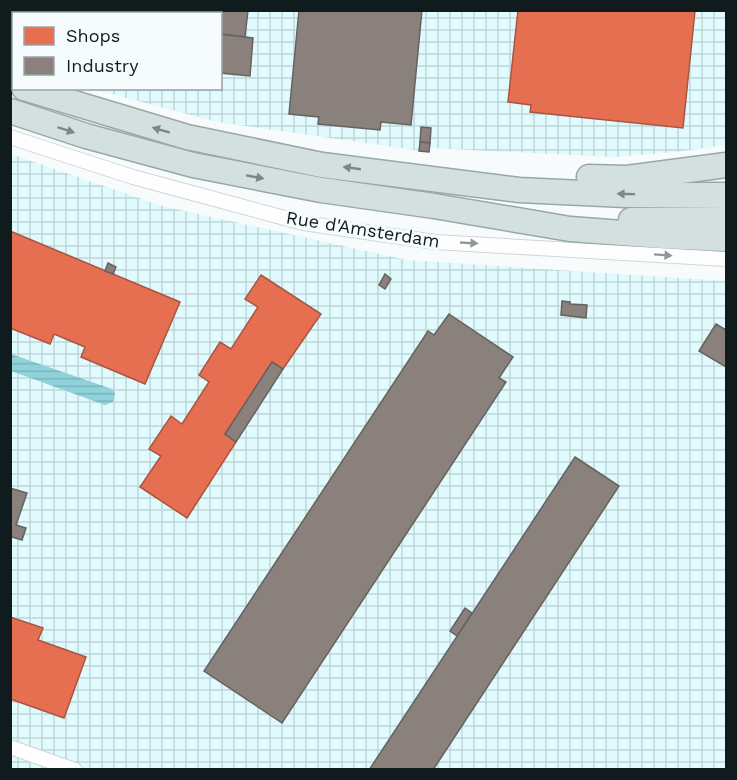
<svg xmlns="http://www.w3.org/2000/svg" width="737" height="780" viewBox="0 0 737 780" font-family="'Work Sans',sans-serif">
<defs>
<pattern id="industrial-grid" width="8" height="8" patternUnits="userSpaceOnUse" patternTransform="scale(1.5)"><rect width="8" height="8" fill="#e0fafd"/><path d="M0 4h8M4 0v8" fill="none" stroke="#bfd6d8"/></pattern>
<pattern id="water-rules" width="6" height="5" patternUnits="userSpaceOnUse" patternTransform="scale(1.5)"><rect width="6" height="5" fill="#8fd2da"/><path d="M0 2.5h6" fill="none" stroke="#7ab4bb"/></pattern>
</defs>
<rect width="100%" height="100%" fill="#f7fbfc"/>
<g fill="url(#industrial-grid)">
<path d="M 11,11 L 726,11 L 726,145 L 675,152 L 615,157 L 430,148 L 429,152 L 217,122 L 93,89 L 220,88 L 220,14 L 14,14 L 13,63 L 11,62 Z"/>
<path d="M 11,154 L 162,206 L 407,260 L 726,281 L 726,769 L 11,770 Z"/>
</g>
<path fill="url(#water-rules)" d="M 11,354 L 112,389 L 115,393 L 113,402 L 105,405 L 11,371 Z"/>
<g fill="#e76f51" stroke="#a65641" stroke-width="1.5">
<path d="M 518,10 L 695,11 L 683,128 L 530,112 L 531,105 L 508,102 Z"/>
<path d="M 10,231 L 180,302 L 145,384 L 81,357 L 85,347 L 54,334 L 50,344 L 10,328 Z"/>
<path d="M 261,275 L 321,314 L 283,369 L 272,362 L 225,434 L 236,442 L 187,518 L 140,487 L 161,456 L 149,449 L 171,416 L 182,424 L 209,382 L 199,375 L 220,342 L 231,349 L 258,307 L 245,299 Z"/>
<path d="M 10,617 L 43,628 L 38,640 L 86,657 L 64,718 L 10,699 Z"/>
</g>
<g fill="#8a817c" stroke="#656260" stroke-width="1.5">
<path d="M 44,10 L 99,10 L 99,14 L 43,14 Z"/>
<path d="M 146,10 L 165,10 L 164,14 L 145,14 Z"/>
<path d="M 165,10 L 248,10 L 245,37 L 220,34 L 220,14 L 164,14 Z"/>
<path d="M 299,10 L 422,10 L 411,125 L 381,122 L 380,130 L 318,124 L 319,117 L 289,114 Z"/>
<path d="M 220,34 L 253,38 L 250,76 L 220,73 Z"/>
<path d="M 421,127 L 431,128 L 430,143 L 420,142 Z"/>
<path d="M 420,142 L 430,143 L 429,152 L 419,151 Z"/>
<path d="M 108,263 L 116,267 L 113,274 L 105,271 Z"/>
<path d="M 385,274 L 391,279 L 385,289 L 379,285 Z"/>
<path d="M 562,301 L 570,302 L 570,304 L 587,305 L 586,318 L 561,315 Z"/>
<path d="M 449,314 L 513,357 L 499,378 L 506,382 L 282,723 L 204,671 L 428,331 L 434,335 Z"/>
<path d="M 716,324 L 726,330 L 726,367 L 699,351 Z"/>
<path d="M 272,362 L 283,369 L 236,442 L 225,434 Z"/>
<path d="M 575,457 L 619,486 L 433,770 L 369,770 Z"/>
<path d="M 10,488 L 27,493 L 16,525 L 26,528 L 22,540 L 12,537 L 10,541 Z"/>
<path d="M 465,608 L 472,613 L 457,636 L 450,631 Z"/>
</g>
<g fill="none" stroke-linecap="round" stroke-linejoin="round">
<g stroke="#ced6d7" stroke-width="16">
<g id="minor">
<path d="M 10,137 L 133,177 L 303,223 L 435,242 L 726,259"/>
<path d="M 10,747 L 75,770"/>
</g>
</g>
<g stroke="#97a8aa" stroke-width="27">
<g id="trunk">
<path d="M 24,88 L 187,137 L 322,165 L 519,190 L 625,195 L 726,195"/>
<path d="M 10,111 L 86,136 L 193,165 L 321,190 L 434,206 L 570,229 L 662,236 L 726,239"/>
<path d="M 589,177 L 627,178 L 726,165"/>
<path d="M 631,220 L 726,219"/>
</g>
</g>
<use href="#minor" stroke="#fefeff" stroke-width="14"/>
<use href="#trunk" stroke="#d4dfe0" stroke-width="24"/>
</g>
<defs><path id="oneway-solid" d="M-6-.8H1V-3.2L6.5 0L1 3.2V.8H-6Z" transform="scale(1.5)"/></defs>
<g fill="#7b8788">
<use href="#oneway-solid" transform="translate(66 130) rotate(18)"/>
<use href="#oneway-solid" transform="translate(161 130) rotate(-164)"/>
<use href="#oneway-solid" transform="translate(352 168) rotate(-172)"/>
<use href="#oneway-solid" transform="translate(255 177) rotate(11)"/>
<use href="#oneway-solid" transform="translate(626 194) rotate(-179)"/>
</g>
<g fill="#929899">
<use href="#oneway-solid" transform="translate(469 243) rotate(3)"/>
<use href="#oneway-solid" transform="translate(663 255) rotate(4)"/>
</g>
<g text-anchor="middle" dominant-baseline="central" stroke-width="6" stroke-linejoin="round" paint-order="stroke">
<g font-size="18" fill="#0f1b1d" stroke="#f6fcfd">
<text transform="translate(363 229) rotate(9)">Rue d'Amsterdam</text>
</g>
</g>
<rect width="737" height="780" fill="none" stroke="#0f1b1d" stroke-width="24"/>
<rect x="12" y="12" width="210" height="78" fill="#f6fcfd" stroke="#9aa2a3" stroke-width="1.5"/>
<rect x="24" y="27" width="30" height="18" fill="#e76f51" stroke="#9aa2a3" stroke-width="1.5"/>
<text x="66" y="42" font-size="18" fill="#0f1b1d">Shops</text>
<rect x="24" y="57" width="30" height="18" fill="#8a817c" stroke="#9aa2a3" stroke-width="1.5"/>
<text x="66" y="72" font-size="18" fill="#0f1b1d">Industry</text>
</svg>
